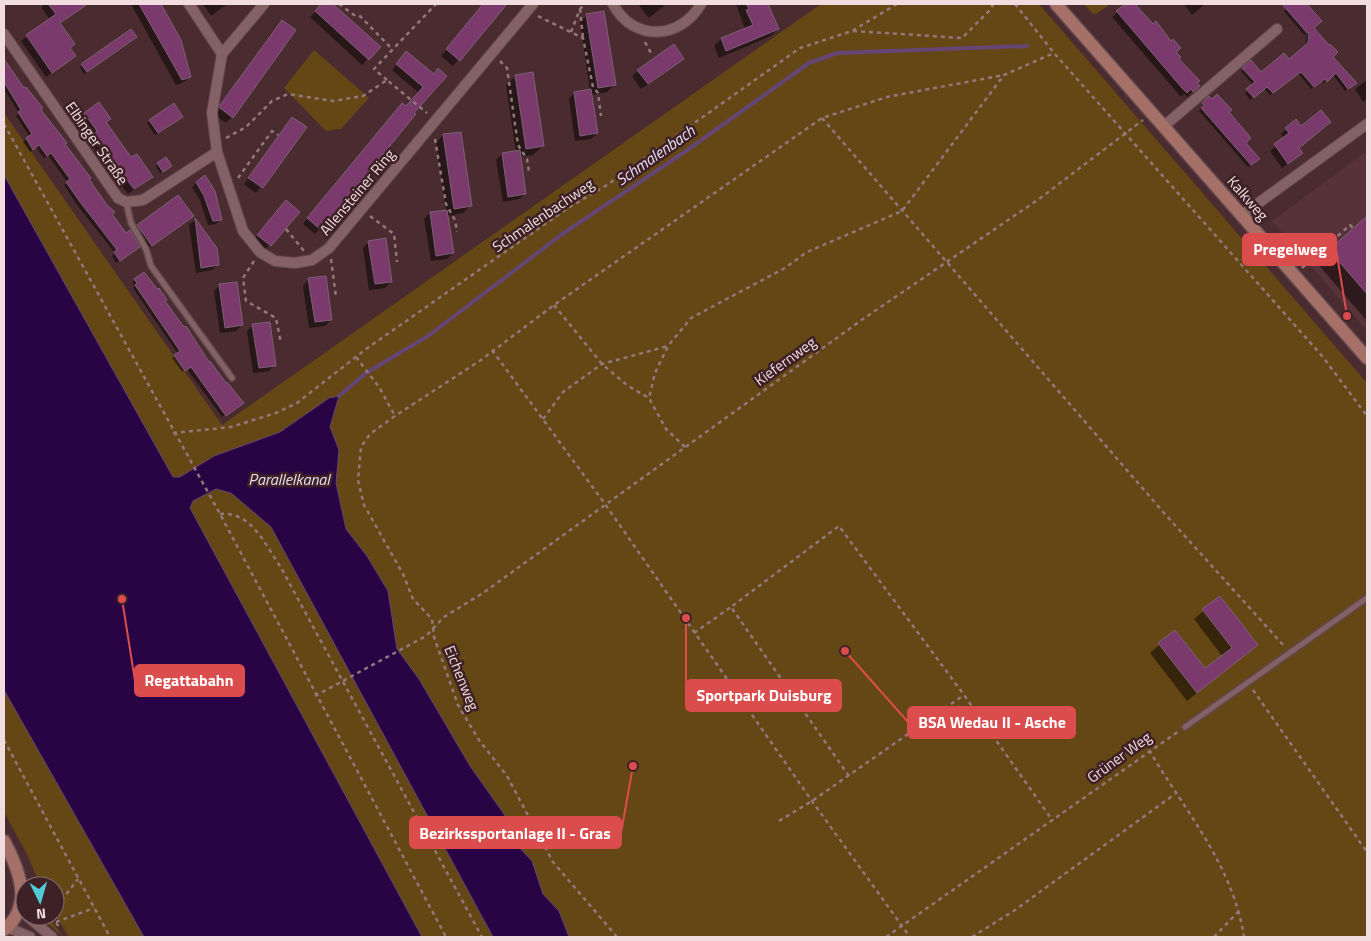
<svg xmlns="http://www.w3.org/2000/svg" width="1371" height="941" viewBox="0 0 1371 941" font-family="'Titillium Web',sans-serif">
<rect width="100%" height="100%" fill="#492b30"/>
<path fill="#573238" d="M 1367,151 L 1367,331 L 1272,221 Z"/>
<g fill="#654715">
<path d="M 821,4 L 1039,4 L 1367,383 L 1367,937 L 69,937 L 55,915 L 55,886 L 40,886 L 28,856 L 4,812 L 4,113 L 222,425 Z"/>
<path d="M 1084,4 L 1111,4 L 1094,15 Z"/>
<path d="M 314,50 L 369,98 L 341,129 L 326,131 L 284,88 Z"/>
<path d="M 45,916 L 49,916 L 63,937 L 41,918 Z"/>
</g>
<path fill="#280445" stroke="#644573" d="M 4,175 L 173,477 L 180,477 L 214,456 L 280,432 L 329,398 L 339,396 L 330,427 L 339,450 L 336,483 L 346,529 L 367,556 L 388,591 L 397,649 L 419,679 L 470,766 L 504,814 L 517,845 L 532,861 L 543,894 L 559,911 L 569,937 L 493,937 L 271,527 L 231,493 L 216,489 L 193,501 L 190,508 L 422,937 L 144,937 L 4,690 Z"/>
<g fill="#0007">
<path d="M 43,4 L 89,4 L 59,24 L 74,56 L 46,77 L 21,41 L 50,20 L 42,8 Z"/>
<path d="M 131,4 L 159,4 L 180,40 L 190,77 L 184,82 L 176,85 Z"/>
<path d="M 203,4 L 227,4 L 211,16 Z"/>
<path d="M 323,4 L 332,4 L 379,47 L 362,65 L 310,17 Z"/>
<path d="M 484,4 L 505,4 L 453,66 L 441,56 Z"/>
<path d="M 638,4 L 666,4 L 649,18 Z"/>
<path d="M 736,4 L 767,4 L 778,29 L 771,36 L 719,58 L 714,46 L 721,39 L 745,29 Z"/>
<path d="M 1127,4 L 1136,4 L 1175,52 L 1196,84 L 1193,91 L 1187,97 L 1184,94 L 1181,97 L 1112,17 Z"/>
<path d="M 1184,4 L 1205,4 L 1192,15 Z"/>
<path d="M 1282,4 L 1306,4 L 1320,21 L 1312,28 L 1353,85 L 1345,91 L 1333,75 L 1324,83 L 1321,81 L 1311,89 L 1298,73 L 1270,95 L 1264,88 L 1250,100 L 1245,93 L 1253,85 L 1241,71 L 1251,62 L 1261,74 L 1289,61 L 1306,46 L 1307,33 L 1304,35 L 1284,11 L 1286,9 Z"/>
<path d="M 587,15 L 614,85 L 607,92 L 591,95 L 597,133 L 591,139 L 575,141 L 569,99 L 574,93 L 590,91 L 580,22 Z"/>
<path d="M 282,21 L 232,117 L 226,123 L 215,115 Z"/>
<path d="M 133,40 L 84,74 L 80,67 L 82,65 Z"/>
<path d="M 402,57 L 433,75 L 445,76 L 315,234 L 303,224 L 397,109 L 406,108 L 419,93 L 392,70 Z"/>
<path d="M 683,59 L 641,89 L 632,76 L 638,71 Z"/>
<path d="M 4,61 L 7,62 L 7,66 L 135,250 L 116,263 L 112,256 L 115,253 L 77,205 L 64,185 L 67,182 L 48,155 L 44,158 L 36,147 L 30,152 L 23,142 L 30,137 L 16,116 L 19,113 L 4,89 Z"/>
<path d="M 516,76 L 543,146 L 533,155 L 519,157 L 525,194 L 519,199 L 503,202 L 496,160 L 502,154 L 516,152 L 506,85 Z"/>
<path d="M 1367,80 L 1367,99 L 1363,102 L 1355,89 Z"/>
<path d="M 99,104 L 109,119 L 105,123 L 131,159 L 151,177 L 128,194 L 94,148 L 89,140 L 92,137 L 79,119 Z"/>
<path d="M 1203,104 L 1227,112 L 1255,161 L 1248,167 L 1199,111 Z"/>
<path d="M 293,118 L 305,127 L 256,193 L 244,184 Z"/>
<path d="M 179,119 L 155,135 L 147,123 L 150,121 Z"/>
<path d="M 1296,121 L 1298,148 L 1296,158 L 1282,168 L 1270,151 L 1284,139 L 1281,134 Z"/>
<path d="M 443,135 L 470,206 L 463,213 L 447,216 L 453,253 L 447,259 L 431,261 L 424,219 L 430,213 L 446,211 L 436,143 Z"/>
<path d="M 158,164 L 168,168 L 160,173 L 156,167 Z"/>
<path d="M 196,183 L 221,219 L 216,224 L 208,225 L 200,200 L 192,187 Z"/>
<path d="M 280,208 L 298,212 L 264,251 L 252,241 Z"/>
<path d="M 189,218 L 149,248 L 135,228 L 138,226 Z"/>
<path d="M 1367,218 L 1367,321 L 1317,263 Z"/>
<path d="M 195,220 L 216,249 L 218,264 L 212,270 L 196,273 L 189,225 Z"/>
<path d="M 369,242 L 391,282 L 385,288 L 369,290 L 363,248 Z"/>
<path d="M 135,280 L 164,301 L 240,405 L 222,417 L 187,369 L 182,372 L 172,358 L 178,354 L 133,288 L 135,286 L 132,282 Z"/>
<path d="M 308,280 L 331,320 L 325,326 L 309,328 L 303,286 Z"/>
<path d="M 220,285 L 242,325 L 236,331 L 220,333 L 214,291 Z"/>
<path d="M 253,325 L 275,365 L 269,371 L 253,373 L 247,331 Z"/>
<path d="M 1220,597 L 1257,645 L 1187,701 L 1150,653 L 1175,631 L 1205,670 L 1222,656 L 1194,619 Z"/>
</g>
<g fill="none" stroke-linecap="round" stroke-linejoin="round">
<path stroke="#644573" stroke-width="4" d="M 339,396 L 366,373 L 428,336 L 561,235 L 686,151 L 809,63 L 837,53 L 1027,46"/>
</g>
<g fill="#7a3a6c" stroke="#7c6175">
<path d="M 48,4 L 88,4 L 60,23 L 75,44 L 70,48 L 76,56 L 52,73 L 26,35 L 56,14 Z"/>
<path d="M 139,4 L 161,4 L 181,40 L 191,77 L 182,80 Z"/>
<path d="M 321,4 L 333,4 L 381,47 L 369,60 L 315,11 Z"/>
<path d="M 483,4 L 507,4 L 460,61 L 446,49 Z"/>
<path d="M 746,4 L 768,4 L 779,29 L 726,51 L 721,38 L 753,25 L 746,10 L 749,9 Z"/>
<path d="M 1125,4 L 1135,4 L 1153,24 L 1156,21 L 1171,41 L 1173,39 L 1181,48 L 1176,52 L 1181,57 L 1179,59 L 1200,81 L 1197,83 L 1200,86 L 1193,92 L 1191,89 L 1187,93 L 1182,88 L 1118,13 L 1116,11 Z"/>
<path d="M 1282,4 L 1307,4 L 1322,21 L 1314,28 L 1329,45 L 1330,44 L 1338,52 L 1333,57 L 1357,83 L 1348,89 L 1336,73 L 1327,82 L 1325,79 L 1314,87 L 1301,72 L 1273,93 L 1267,87 L 1254,98 L 1246,89 L 1255,82 L 1242,68 L 1251,60 L 1261,72 L 1284,53 L 1289,59 L 1308,43 L 1309,32 L 1307,33 Z"/>
<path d="M 604,11 L 616,85 L 598,88 L 586,14 Z"/>
<path d="M 282,20 L 296,30 L 233,118 L 220,108 L 220,105 Z"/>
<path d="M 131,29 L 137,37 L 87,72 L 81,64 Z"/>
<path d="M 674,44 L 684,59 L 648,84 L 637,70 Z"/>
<path d="M 406,51 L 434,74 L 438,68 L 447,76 L 414,113 L 416,114 L 321,230 L 307,218 L 402,103 L 406,106 L 423,87 L 396,64 Z"/>
<path d="M 4,59 L 24,88 L 26,87 L 43,108 L 41,110 L 67,143 L 65,144 L 91,178 L 89,179 L 107,205 L 115,212 L 112,214 L 126,233 L 130,230 L 140,247 L 120,261 L 114,252 L 117,250 L 80,202 L 66,182 L 70,179 L 51,153 L 47,156 L 39,145 L 33,150 L 26,138 L 32,134 L 18,112 L 21,110 L 4,82 Z"/>
<path d="M 533,72 L 544,146 L 526,149 L 515,75 Z"/>
<path d="M 591,89 L 598,133 L 580,136 L 574,92 Z"/>
<path d="M 1217,94 L 1232,110 L 1229,112 L 1251,138 L 1246,143 L 1260,159 L 1251,165 L 1201,108 L 1204,105 L 1202,103 L 1209,96 L 1212,99 Z"/>
<path d="M 99,102 L 111,119 L 106,122 L 123,146 L 131,157 L 137,154 L 153,177 L 134,189 L 99,143 L 93,134 L 97,131 L 84,113 Z"/>
<path d="M 174,103 L 183,117 L 158,133 L 149,120 Z"/>
<path d="M 1321,110 L 1331,122 L 1299,148 L 1303,153 L 1288,164 L 1274,144 L 1289,133 L 1285,128 L 1296,119 L 1301,126 Z"/>
<path d="M 292,117 L 307,127 L 263,188 L 248,178 Z"/>
<path d="M 461,132 L 472,206 L 454,209 L 443,134 Z"/>
<path d="M 520,150 L 526,194 L 508,197 L 502,153 Z"/>
<path d="M 166,157 L 172,166 L 163,172 L 157,163 Z"/>
<path d="M 205,175 L 215,191 L 222,220 L 213,221 L 204,196 L 196,182 Z"/>
<path d="M 178,195 L 194,216 L 152,246 L 137,225 Z"/>
<path d="M 286,200 L 300,212 L 271,246 L 257,235 Z"/>
<path d="M 447,210 L 454,253 L 436,256 L 430,212 Z"/>
<path d="M 1367,216 L 1367,294 L 1329,250 Z"/>
<path d="M 195,218 L 217,248 L 219,265 L 201,268 Z"/>
<path d="M 386,238 L 392,282 L 375,284 L 368,241 Z"/>
<path d="M 144,272 L 158,290 L 159,288 L 167,300 L 165,301 L 184,327 L 186,326 L 209,362 L 210,361 L 226,383 L 227,382 L 244,403 L 226,416 L 191,367 L 185,371 L 174,355 L 180,351 L 135,285 L 137,283 L 134,279 Z"/>
<path d="M 326,276 L 332,320 L 315,322 L 308,278 Z"/>
<path d="M 237,282 L 243,325 L 225,328 L 219,284 Z"/>
<path d="M 270,322 L 276,366 L 259,368 L 252,324 Z"/>
<path d="M 1220,596 L 1258,645 L 1197,693 L 1158,643 L 1175,630 L 1205,668 L 1232,648 L 1202,609 Z"/>
</g>
<g fill="none" stroke-linecap="round" stroke-linejoin="round">
<g stroke="#61484c" stroke-width="8">
<g id="lane">
<path d="M 126,202 L 131,223 L 146,249 L 151,266 L 232,378"/>
<path d="M 1185,727 L 1367,598"/>
</g>
</g>
<g stroke="#61484c" stroke-width="12">
<g id="street">
<path d="M 189,4 L 222,54"/>
<path d="M 264,4 L 222,54 L 212,113 L 217,152 L 243,231 L 260,252 L 275,261 L 295,263 L 312,260 L 329,248 L 533,4"/>
<path d="M 613,4 C 633,42 680,40 701,4"/>
<path d="M 4,34 L 118,198 L 126,202 L 143,200 L 217,152"/>
<path d="M 1163,127 L 1277,29"/>
<path d="M 1242,215 L 1367,124"/>
<path d="M 27,916 L 52,937"/>
<path d="M 7,927 L 30,937"/>
</g>
</g>
<g stroke="#61484c" stroke-width="15">
<g id="secondary">
<path d="M 1056,4 L 1367,358"/>
<path d="M 4,841 C 19,869 34,905 4,930"/>
</g>
</g>
<g stroke="#92787c" stroke-width="2.5" stroke-dasharray="4 4" stroke-linecap="butt">
<path d="M 339,4 L 354,15 L 359,15 L 392,49"/>
<path d="M 1015,4 L 1054,53 L 1323,357 L 1367,416"/>
<path d="M 580,9 L 583,38"/>
<path d="M 538,16 L 583,38 L 593,87 L 598,93 L 601,116"/>
<path d="M 853,31 L 962,38 L 991,9 L 993,4"/>
<path d="M 571,32 L 580,9 L 585,4"/>
<path d="M 645,42 L 651,53"/>
<path d="M 500,61 L 507,68 L 518,145 L 527,159 L 529,172"/>
<path d="M 387,80 L 374,69 L 436,4"/>
<path d="M 822,118 L 1164,513 L 1285,647"/>
<path d="M 4,124 L 220,514 L 446,937"/>
<path d="M 226,138 L 246,127 L 272,101 L 288,94 L 333,101 L 363,96 L 387,80 L 427,113"/>
<path d="M 435,139 L 446,204 L 455,220 L 457,232"/>
<path d="M 238,178 L 272,131 L 278,135"/>
<path d="M 370,216 L 394,234 L 397,262"/>
<path d="M 286,229 L 304,251"/>
<path d="M 331,259 L 336,297"/>
<path d="M 254,261 L 243,278 L 246,301 L 276,318 L 281,343"/>
<path d="M 1302,268 L 1350,225 L 1353,228"/>
<path d="M 554,305 L 602,364 L 628,386 L 649,398"/>
<path d="M 492,350 L 605,504 L 812,801 L 910,937"/>
<path d="M 356,357 L 379,387 L 395,416"/>
<path d="M 543,419 L 563,392 L 602,364 L 668,346"/>
<path d="M 173,433 L 231,427 L 276,413 L 297,403 L 366,349 L 568,208 L 607,185 L 800,48 L 852,31 L 897,4"/>
<path d="M 685,447 L 666,429 L 649,398 L 655,373 L 668,346 L 691,318 L 785,268 L 807,252 L 902,211 L 1004,75 L 1054,53"/>
<path d="M 220,514 C 251,511 264,543 280,566 L 482,937"/>
<path d="M 694,633 L 731,607"/>
<path d="M 1253,690 L 1367,852"/>
<path d="M 315,696 L 426,636 L 444,617 L 483,593 L 863,319 L 1039,199 L 1143,120"/>
<path d="M 4,740 L 110,937"/>
<path d="M 1149,750 C 1185,811 1233,865 1244,937"/>
<path d="M 849,776 L 731,607 L 839,526 L 964,695 L 1053,821"/>
<path d="M 779,821 L 812,801 L 964,695"/>
<path d="M 55,905 L 61,901 L 78,879"/>
<path d="M 52,916 L 59,927"/>
<path d="M 56,922 L 94,908"/>
<path d="M 617,937 L 553,862 L 507,776 L 479,740 L 458,705 L 434,637 L 432,619 L 413,599 L 403,574 L 364,505 L 358,480 L 361,447 L 370,434 L 395,416 L 481,360 L 554,305 L 822,118 L 887,97 L 1004,75"/>
<path d="M 886,937 L 1179,731"/>
<path d="M 972,937 L 1015,910 L 1175,794"/>
<path d="M 1214,937 L 1239,911"/>
</g>
<use href="#lane" stroke="#836165" stroke-width="5"/>
<use href="#street" stroke="#836165" stroke-width="10"/>
<use href="#secondary" stroke="#a47068" stroke-width="12"/>
</g>
<g text-anchor="middle" dominant-baseline="central" stroke-width="5" stroke-linejoin="round" paint-order="stroke">
<g font-size="15" fill="#f1dddf" stroke="#3e2126">
<text transform="translate(97 143) rotate(55)">Elbinger Straße</text>
<text transform="translate(357 192) rotate(-50)">Allensteiner Ring</text>
<text transform="translate(1248 198) rotate(49)">Kalkweg</text>
<text transform="translate(543 215) rotate(-34)">Schmalenbachweg</text>
<text transform="translate(785 361) rotate(-36)">Kiefernweg</text>
<text transform="translate(462 678) rotate(68)">Eichenweg</text>
<text transform="translate(1119 757) rotate(-36)">Grüner Weg</text>
</g>
<g font-size="16" font-style="italic" fill="#e6def2" stroke="#3e2126">
<text transform="translate(655 155) rotate(-35)">Schmalenbach</text>
<text x="289" y="479">Parallelkanal</text>
</g>
</g>
<path fill="none" stroke="#db4c4d" stroke-width="2" d="M1347 316L1336 249M122 599L135 681M686 618L686 696M845 651L908 722M633 766L621 833"/>
<g fill="#db4c4d" stroke="#3e2126" stroke-width="2">
<circle cx="1347" cy="316" r="5"/>
<circle cx="122" cy="599" r="5"/>
<circle cx="686" cy="618" r="5"/>
<circle cx="845" cy="651" r="5"/>
<circle cx="633" cy="766" r="5"/>
</g>
<g fill="#db4c4d" stroke="#db4c4d" stroke-width="2">
<rect x="1243" y="234" width="93" height="31" rx="5"/>
<rect x="135" y="665" width="109" height="31" rx="5"/>
<rect x="686" y="680" width="155" height="31" rx="5"/>
<rect x="908" y="707" width="167" height="31" rx="5"/>
<rect x="410" y="817" width="211" height="31" rx="5"/>
</g>
<g font-size="16" text-anchor="middle" font-weight="bold" fill="#fff">
<text x="1290" y="255">Pregelweg</text>
<text x="189" y="686">Regattabahn</text>
<text x="764" y="701">Sportpark Duisburg</text>
<text x="992" y="728">BSA Wedau II - Asche</text>
<text x="515" y="839">Bezirkssportanlage II - Gras</text>
</g>
<rect width="1371" height="941" fill="none" stroke="#f1dddf" stroke-width="10"/>
<g transform="translate(40 901) rotate(175)"><circle r="24" fill="#3e2126" stroke="#866c70"/>
<path d="M0-4L9 19L0 12L-9 19Z" fill="#52cbd8"/>
<text y="-8" font-size="14" font-weight="bold" text-anchor="middle" fill="#f1dddf">N</text>
</g>
</svg>
